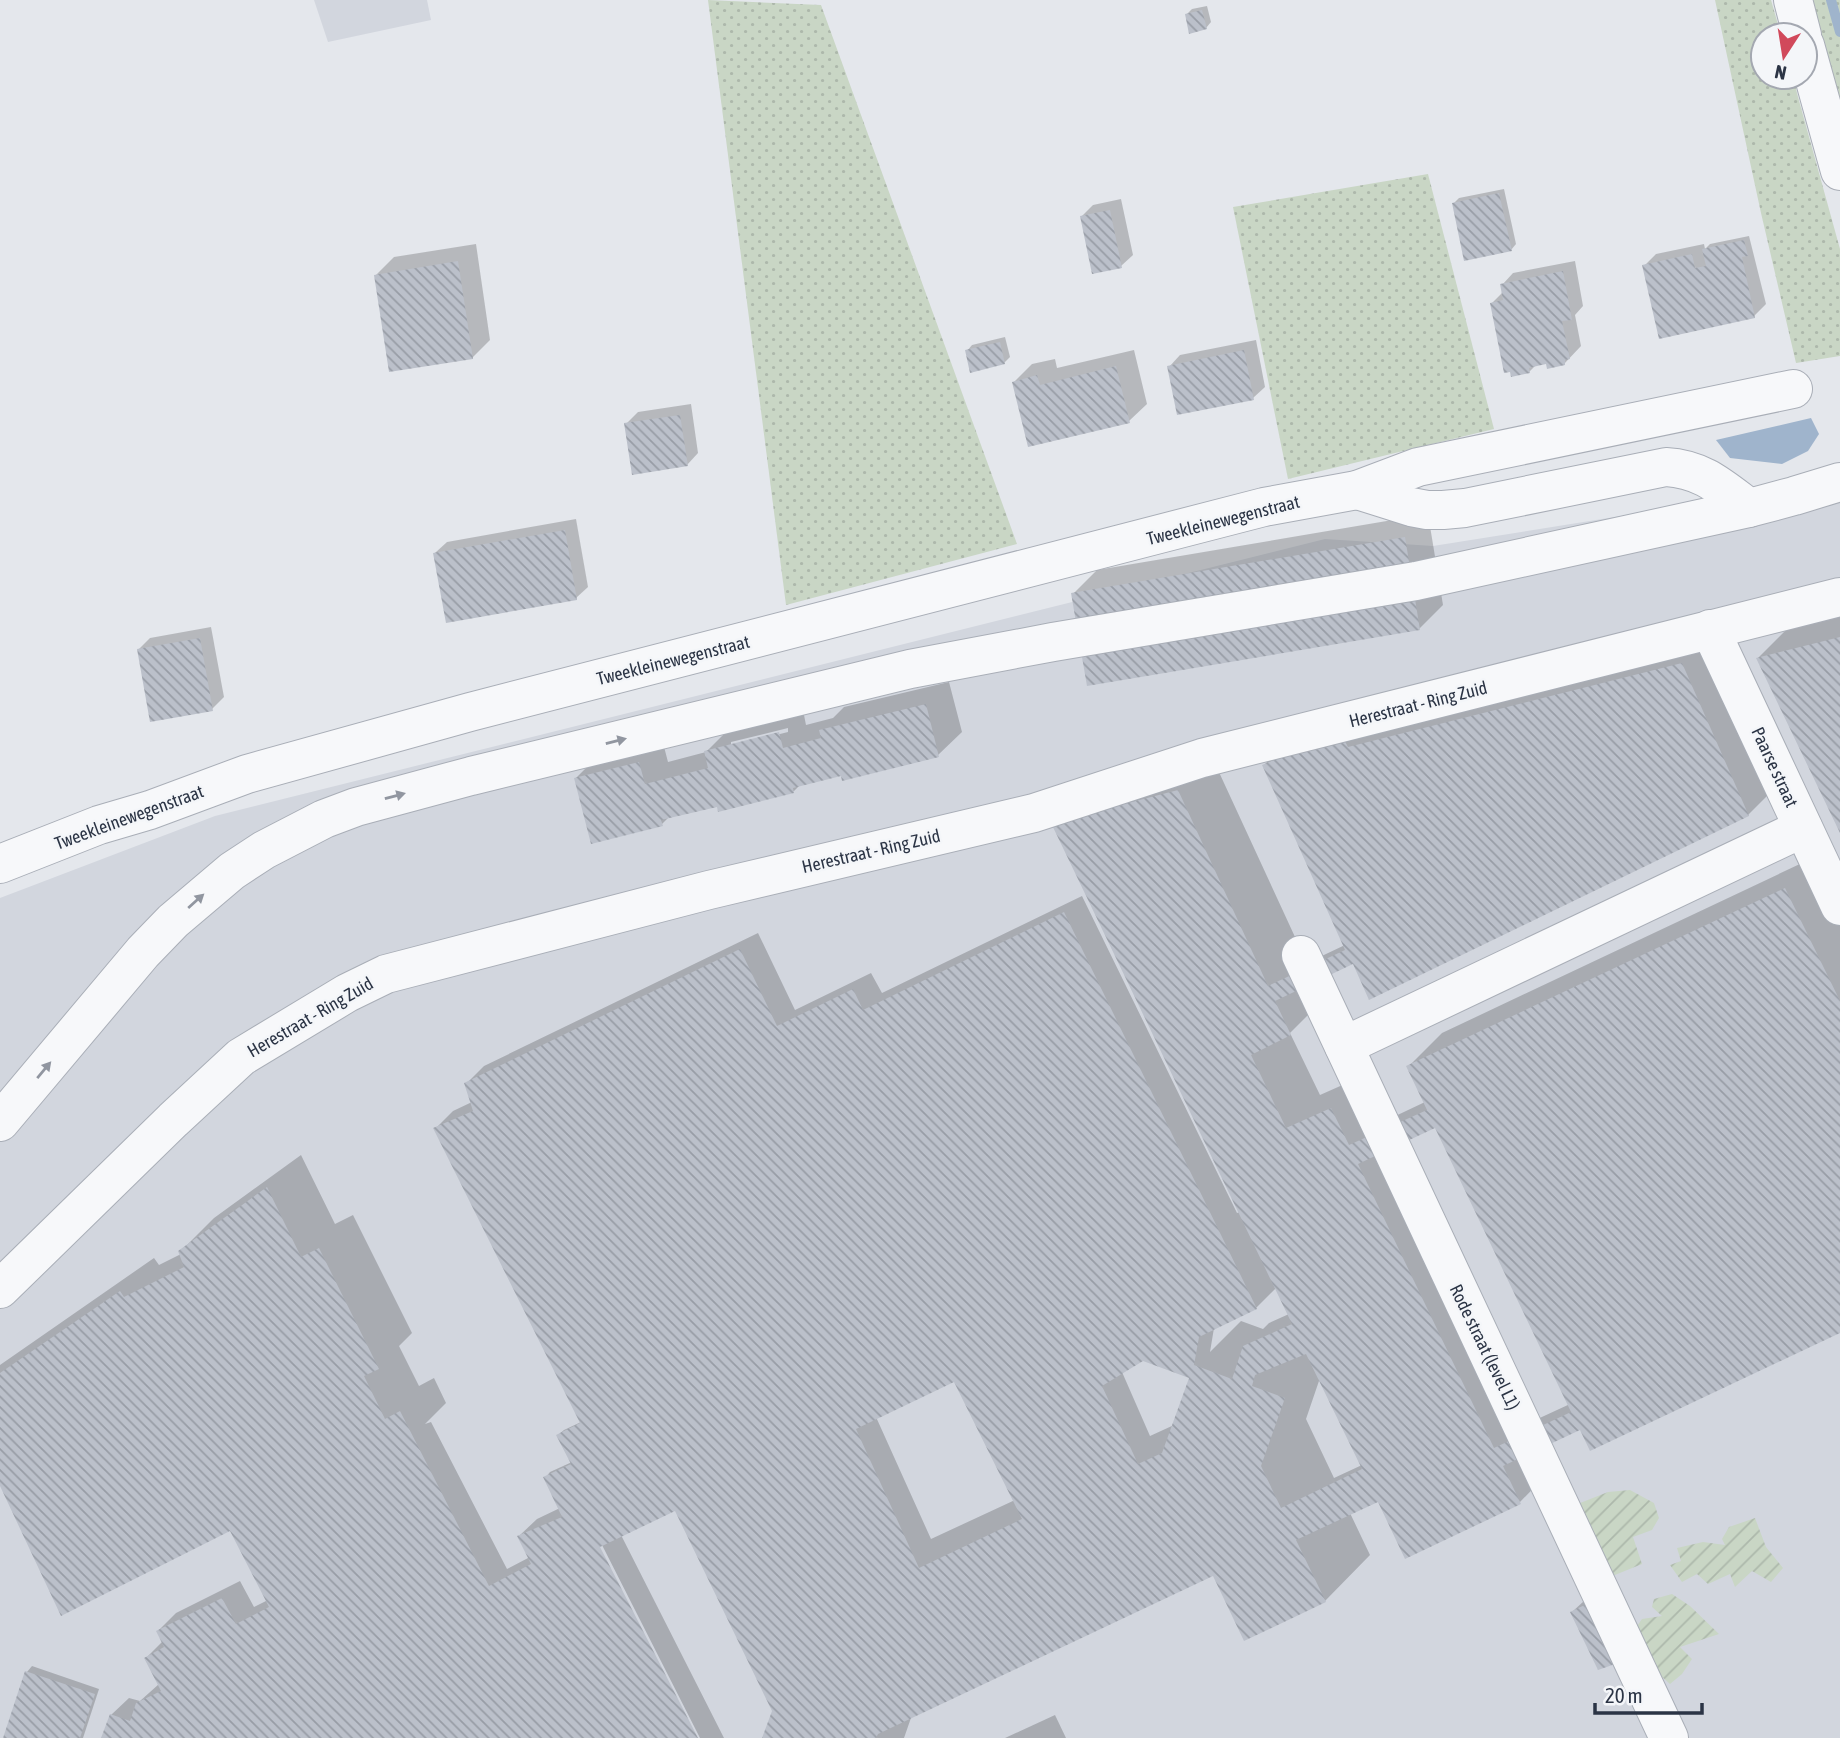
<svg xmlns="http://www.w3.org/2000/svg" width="1840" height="1738" viewBox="0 0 1840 1738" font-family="'Asap Condensed',sans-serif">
<defs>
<pattern id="grass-dots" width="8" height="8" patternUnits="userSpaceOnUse" patternTransform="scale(1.75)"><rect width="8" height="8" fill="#c9d6c5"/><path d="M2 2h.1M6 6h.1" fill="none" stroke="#adb8ab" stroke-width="1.8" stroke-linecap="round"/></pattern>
<pattern id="garden-furrows" width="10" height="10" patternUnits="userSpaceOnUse" patternTransform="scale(1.75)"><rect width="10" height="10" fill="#c9d6c5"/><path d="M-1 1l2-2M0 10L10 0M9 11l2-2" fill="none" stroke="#adb8ab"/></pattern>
<pattern id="building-back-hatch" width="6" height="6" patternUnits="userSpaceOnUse" patternTransform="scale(1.75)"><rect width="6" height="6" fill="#bbc0ca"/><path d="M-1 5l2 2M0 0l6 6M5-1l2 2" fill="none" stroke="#989da6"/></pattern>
</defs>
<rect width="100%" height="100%" fill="#e4e7ec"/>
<g fill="#d2d6de">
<path d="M 314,0 L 427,0 L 431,20 L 328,42 Z"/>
<path d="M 1840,481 L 1840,1738 L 0,1738 L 0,898 L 215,816 L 1325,539 L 1433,546 Z"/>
</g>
<g fill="url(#grass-dots)">
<path d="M 708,0 L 821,5 L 1017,544 L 786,605 Z"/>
<path d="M 1715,0 L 1771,0 L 1781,35 L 1763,35 L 1763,77 L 1793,77 L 1798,97 L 1840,249 L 1840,356 L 1796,363 L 1761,213 Z"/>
<path d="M 1812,0 L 1840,0 L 1840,104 Z"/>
<path d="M 1428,174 L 1494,429 L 1288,479 L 1233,207 Z"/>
</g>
<g fill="url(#garden-furrows)">
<path d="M 1630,1490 L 1654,1503 L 1659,1518 L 1652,1530 L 1633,1537 L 1642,1564 L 1610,1577 L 1570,1507 L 1608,1492 Z"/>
<path d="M 1755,1518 L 1766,1547 L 1783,1568 L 1771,1582 L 1752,1571 L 1735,1587 L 1730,1574 L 1708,1584 L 1697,1574 L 1682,1582 L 1670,1565 L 1681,1561 L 1677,1548 L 1703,1542 L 1725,1545 L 1722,1539 L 1729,1527 Z"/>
<path d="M 1672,1594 L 1690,1606 L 1719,1634 L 1680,1647 L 1692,1659 L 1682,1674 L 1670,1684 L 1661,1676 L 1635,1629 L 1642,1619 L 1662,1616 L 1652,1607 L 1654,1599 Z"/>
</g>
<path fill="#9fb4cc" d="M 1811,418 L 1819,434 L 1808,451 L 1782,464 L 1730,458 L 1716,440 Z"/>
<g fill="#0003" fill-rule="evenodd">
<path d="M 1207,6 L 1211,22 L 1206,28 L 1187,14 L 1192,9 Z"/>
<path d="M 1504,189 L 1516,244 L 1511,250 L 1454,203 L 1459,198 Z"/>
<path d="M 1121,199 L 1133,255 L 1121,266 L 1082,216 L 1093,205 Z"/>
<path d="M 1749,236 L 1766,304 L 1754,316 L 1644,266 L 1656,254 L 1704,244 L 1705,249 L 1710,244 Z"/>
<path d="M 476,244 L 490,340 L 472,358 L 376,275 L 394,257 Z"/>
<path d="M 1575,261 L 1583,306 L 1575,315 L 1581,346 L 1564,364 L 1547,362 L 1536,365 L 1529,372 L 1492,303 L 1503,292 L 1502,285 L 1513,273 Z"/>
<path d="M 1005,337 L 1010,357 L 1004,363 L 967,351 L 972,345 Z"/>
<path d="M 1256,340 L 1265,387 L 1253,398 L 1169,367 L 1180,355 Z"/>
<path d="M 1134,350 L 1147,404 L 1129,421 L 1014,382 L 1032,364 L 1055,359 L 1057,368 Z"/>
<path d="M 691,404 L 698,453 L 687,465 L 626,424 L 638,412 Z"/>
<path d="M 1428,514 L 1443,605 L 1419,629 L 1073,594 L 1097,570 Z"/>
<path d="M 576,519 L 588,587 L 576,598 L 435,553 L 447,542 Z"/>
<path d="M 1840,613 L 1840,829 L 1758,658 L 1791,625 Z"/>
<path d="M 211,627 L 224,697 L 212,709 L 139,649 L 150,638 Z"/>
<path d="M 1716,630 L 1782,781 L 1748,815 L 1353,962 L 1314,981 L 1323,1000 L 1290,1033 L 1320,1095 L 1365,1075 L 1387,1120 L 1425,1102 L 1408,1067 L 1442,1033 L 1819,855 L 1840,899 L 1840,1331 L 1580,1427 L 1542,1445 L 1553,1468 L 1520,1502 L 1378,1499 L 1350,1513 L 1370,1555 L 1325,1601 L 1214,1573 L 912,1715 L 904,1738 L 764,1738 L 774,1710 L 676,1507 L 621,1535 L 724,1738 L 700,1738 L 602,1545 L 598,1545 L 696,1738 L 103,1738 L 111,1715 L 129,1698 L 140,1701 L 159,1684 L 146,1658 L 163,1641 L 158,1631 L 176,1613 L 240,1581 L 254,1607 L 268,1600 L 232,1531 L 0,1482 L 0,1365 L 154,1258 L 159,1265 L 181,1254 L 180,1252 L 214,1218 L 301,1155 L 335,1224 L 353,1215 L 412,1333 L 399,1346 L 419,1386 L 434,1378 L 446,1403 L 425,1424 L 431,1422 L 507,1569 L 530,1557 L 519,1536 L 537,1519 L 560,1508 L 545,1478 L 550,1472 L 572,1462 L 558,1435 L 564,1430 L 581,1422 L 435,1129 L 453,1111 L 472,1102 L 466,1084 L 484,1066 L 758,933 L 795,1010 L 871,973 L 882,993 L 1082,896 L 1237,1213 L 1240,1212 L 1053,823 L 1212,757 L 1307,963 L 1345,945 L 1264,765 L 1298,731 ZM 1436,1124 L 1570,1404 L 1531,1422 L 1398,1143 ZM 1276,1288 L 1289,1314 L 1269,1323 L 1263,1329 L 1241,1321 L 1210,1352 L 1214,1328 L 1256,1308 ZM 1143,1359 L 1193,1371 L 1174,1425 L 1150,1436 L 1122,1372 ZM 1320,1378 L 1362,1465 L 1334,1478 L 1306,1419 ZM 955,1380 L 1015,1500 L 931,1539 L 876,1417 Z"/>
<path d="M 949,682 L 962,732 L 938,755 L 842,774 L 800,785 L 794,791 L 718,805 L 670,816 L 662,824 L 576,778 L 599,755 L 662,739 L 668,762 L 706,752 L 730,728 L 803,710 L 806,725 L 833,718 L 844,707 ZM 788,728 L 788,732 L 731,746 L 731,742 Z"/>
<path d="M 1603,1592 L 1599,1668 L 1572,1612 L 1584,1601 Z"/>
<path d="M 32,1666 L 99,1689 L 83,1738 L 5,1738 L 27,1672 Z"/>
<path d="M 1055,1715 L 1066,1738 L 1005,1738 Z"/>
</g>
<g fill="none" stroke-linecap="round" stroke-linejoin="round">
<path stroke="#9fb4cc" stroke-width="10" d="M 1831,0 L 1840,32"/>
</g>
<g fill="url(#building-back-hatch)" fill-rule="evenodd">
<path d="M 1202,10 L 1207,29 L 1189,34 L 1185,14 Z"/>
<path d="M 1499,193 L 1512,251 L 1464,261 L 1452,203 Z"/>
<path d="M 1110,210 L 1122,268 L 1092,274 L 1080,216 Z"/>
<path d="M 1744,240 L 1748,256 L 1742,257 L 1755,318 L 1659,339 L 1642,265 L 1692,254 L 1695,268 L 1706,266 L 1702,249 Z"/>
<path d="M 458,261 L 473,359 L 389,372 L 374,275 Z"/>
<path d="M 1563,271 L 1572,320 L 1562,321 L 1570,359 L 1565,360 L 1565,365 L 1547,369 L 1546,364 L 1537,366 L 1529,368 L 1530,373 L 1511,377 L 1510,372 L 1504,373 L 1490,303 L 1503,300 L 1500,284 Z"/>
<path d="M 1000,342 L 1005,364 L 970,373 L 965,350 Z"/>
<path d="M 1244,350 L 1254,400 L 1177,415 L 1167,366 Z"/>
<path d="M 1116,366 L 1130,423 L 1028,447 L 1012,382 L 1037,375 L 1040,385 Z"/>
<path d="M 680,415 L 688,466 L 632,475 L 624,423 Z"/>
<path d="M 565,530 L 577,600 L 446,623 L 433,553 Z"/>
<path d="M 1405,537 L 1420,630 L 1087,686 L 1071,593 Z"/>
<path d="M 1840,637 L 1840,833 L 1756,658 Z"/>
<path d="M 200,638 L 213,711 L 150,722 L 137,649 Z"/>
<path d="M 1682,663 L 1749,816 L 1369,1000 L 1353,964 L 1275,1001 L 1291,1035 L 1251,1055 L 1286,1128 L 1331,1108 L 1349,1145 L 1427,1110 L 1406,1066 L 1785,888 L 1840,1001 L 1840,1333 L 1590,1451 L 1580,1430 L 1503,1466 L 1521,1504 L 1405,1559 L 1378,1502 L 1296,1540 L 1326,1602 L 1244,1641 L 1213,1576 L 878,1734 L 876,1738 L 762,1738 L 772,1711 L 675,1511 L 600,1547 L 698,1738 L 101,1738 L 110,1714 L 130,1721 L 136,1703 L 161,1691 L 144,1658 L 164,1647 L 156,1631 L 222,1598 L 236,1624 L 269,1607 L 230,1531 L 61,1616 L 0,1486 L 0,1373 L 120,1291 L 124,1297 L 184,1267 L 178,1251 L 267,1187 L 301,1257 L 319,1248 L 379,1369 L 364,1376 L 385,1419 L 400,1411 L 489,1586 L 531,1564 L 517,1536 L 562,1517 L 543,1477 L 571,1464 L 556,1435 L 580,1423 L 433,1128 L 473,1111 L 464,1083 L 740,949 L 777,1026 L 853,989 L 863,1010 L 1064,912 L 1257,1309 L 1199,1337 L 1194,1365 L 1232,1379 L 1243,1346 L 1292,1324 L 1051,823 L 1178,790 L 1268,986 L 1345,950 L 1262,765 L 1340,732 L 1348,747 ZM 1435,1128 L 1571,1412 L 1494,1448 L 1358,1164 ZM 1306,1354 L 1362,1469 L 1281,1508 L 1261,1466 L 1285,1398 L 1252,1386 L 1255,1375 ZM 1143,1361 L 1189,1378 L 1162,1453 L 1138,1464 L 1102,1386 ZM 954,1382 L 1022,1519 L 919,1568 L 856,1429 Z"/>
<path d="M 926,704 L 939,757 L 842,781 L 841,776 L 793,788 L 794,793 L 718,812 L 717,807 L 661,820 L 663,826 L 591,844 L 574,778 L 639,762 L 645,784 L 708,768 L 704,751 L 779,732 L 783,748 L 821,738 L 819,730 Z"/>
<path d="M 1591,1602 L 1621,1662 L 1598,1670 L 1570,1612 Z"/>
<path d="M 25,1671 L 95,1694 L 80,1738 L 3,1738 Z"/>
</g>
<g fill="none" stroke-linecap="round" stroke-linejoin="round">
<g stroke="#a9aeb7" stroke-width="40">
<g id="minor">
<path d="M 1793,0 L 1802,35"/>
<path d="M 1805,45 L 1840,171"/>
<path d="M 1357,490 L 1411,507 L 1427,510 L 1443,510 L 1465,508 L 1666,467 C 1702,469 1721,487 1749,508"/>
<path d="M 1710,629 L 1840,906"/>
<path d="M 0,864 L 99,825 L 150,810 L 247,774 L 470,712 L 1264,507 L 1357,490 L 1418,467 L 1793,389"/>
<path d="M 1301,955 L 1669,1738"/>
<path d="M 1344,1046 L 1803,828"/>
<path d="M 0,1122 L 143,952 L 173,921 L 232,871 L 264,850 L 324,819 L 356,807 L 471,776 L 910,669 L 1053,642 L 1416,581 L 1749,508 L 1794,496 L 1840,482"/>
<path d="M 0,1289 L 173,1120 L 241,1057 L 347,993 L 386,974 L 709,890 L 1034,813 L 1202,758 L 1840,597"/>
</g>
</g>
<use href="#minor" stroke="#f7f8fa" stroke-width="38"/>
</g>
<defs><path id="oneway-solid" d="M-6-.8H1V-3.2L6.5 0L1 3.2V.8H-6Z" transform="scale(1.75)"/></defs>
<g fill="#9196a0">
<use href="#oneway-solid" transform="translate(616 741) rotate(-14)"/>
<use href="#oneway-solid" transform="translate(395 796) rotate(-15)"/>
<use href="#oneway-solid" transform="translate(196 901) rotate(-42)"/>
<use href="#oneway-solid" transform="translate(44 1070) rotate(-50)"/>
</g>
<g text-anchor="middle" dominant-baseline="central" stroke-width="5" stroke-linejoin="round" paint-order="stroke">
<g font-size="18" fill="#2b3445" stroke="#f4f6f9">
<text transform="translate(1223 520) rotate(-14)">Tweekleinewegenstraat</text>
<text transform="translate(673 660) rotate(-14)">Tweekleinewegenstraat</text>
<text transform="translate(1418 704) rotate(-14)">Herestraat - Ring Zuid</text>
<text transform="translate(1775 767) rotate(65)">Paarse straat</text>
<text transform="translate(129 817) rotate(-20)">Tweekleinewegenstraat</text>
<text transform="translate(871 851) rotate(-13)">Herestraat - Ring Zuid</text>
<text transform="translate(310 1017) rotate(-30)">Herestraat - Ring Zuid</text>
<text transform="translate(1485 1347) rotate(64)">Rode straat (level L1)</text>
</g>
</g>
<g transform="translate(1784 56) rotate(192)"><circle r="33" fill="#f4f6f9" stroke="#a4a8b1" stroke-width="2"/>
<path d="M0-5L12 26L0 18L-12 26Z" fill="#d1495b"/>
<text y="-10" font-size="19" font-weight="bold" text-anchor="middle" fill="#2b3445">N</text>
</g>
<path d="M1595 1703v10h107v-10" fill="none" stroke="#2b3445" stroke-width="3.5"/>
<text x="1605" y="1703" font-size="21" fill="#2b3445" stroke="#f4f6f9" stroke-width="5" paint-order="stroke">20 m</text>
</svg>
